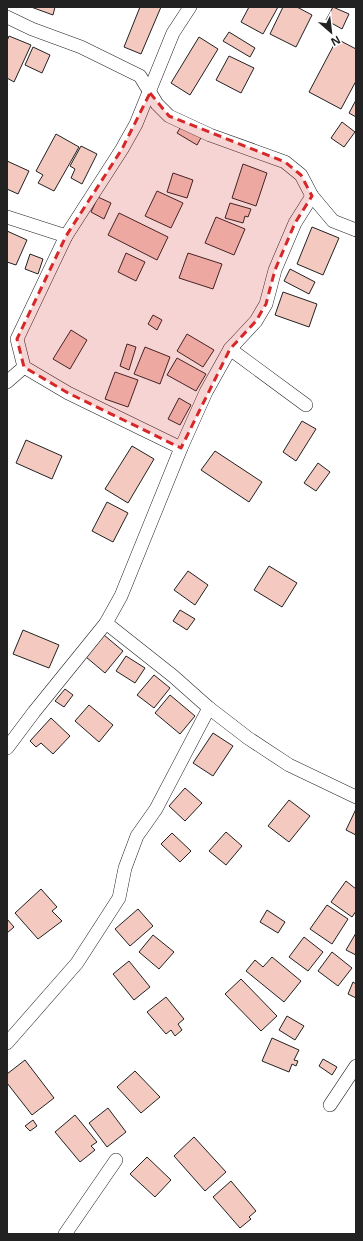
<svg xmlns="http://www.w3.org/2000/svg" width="363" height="1241" viewBox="0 0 363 1241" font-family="'Noto Sans',sans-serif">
<rect width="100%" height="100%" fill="#fff"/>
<g fill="#f3c9c0" stroke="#222">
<path d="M 31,7 L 55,7 L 53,15 Z"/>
<path d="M 140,7 L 161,7 L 141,54 L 124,47 Z"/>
<path d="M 249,7 L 278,7 L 263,34 L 241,22 Z"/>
<path d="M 283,7 L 297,7 L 312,15 L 296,47 L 270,34 Z"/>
<path d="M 333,7 L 349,14 L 342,29 L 326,20 Z"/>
<path d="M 229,32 L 255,48 L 250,57 L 223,41 Z"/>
<path d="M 9,36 L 31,45 L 14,82 L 7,78 L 7,41 Z"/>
<path d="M 199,37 L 218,49 L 190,95 L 171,83 Z"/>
<path d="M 337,39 L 356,49 L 356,81 L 341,109 L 309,92 Z"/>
<path d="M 33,47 L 50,55 L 42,73 L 25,65 Z"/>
<path d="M 229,56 L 254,68 L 241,93 L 216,80 Z"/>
<path d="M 356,100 L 356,117 L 349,113 Z"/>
<path d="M 342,122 L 355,132 L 344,147 L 331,138 Z"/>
<path d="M 182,125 L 202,136 L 197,145 L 177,133 Z"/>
<path d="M 56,134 L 79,147 L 54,191 L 38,183 L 43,175 L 36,171 Z"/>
<path d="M 81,146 L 97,154 L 82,184 L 71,178 L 75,169 L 70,166 Z"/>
<path d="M 7,161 L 29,171 L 18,194 L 7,189 Z"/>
<path d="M 243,164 L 267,173 L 256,206 L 232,198 Z"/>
<path d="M 173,173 L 193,180 L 187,198 L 167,192 Z"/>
<path d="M 157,191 L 183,203 L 171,228 L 145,216 Z"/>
<path d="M 98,197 L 111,203 L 104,219 L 91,212 Z"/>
<path d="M 230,203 L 251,209 L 248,217 L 245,216 L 243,223 L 225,218 Z"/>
<path d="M 119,213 L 168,237 L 157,260 L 108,235 Z"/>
<path d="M 216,217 L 245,229 L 234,255 L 205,243 Z"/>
<path d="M 312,227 L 339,238 L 323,275 L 297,264 Z"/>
<path d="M 7,231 L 27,240 L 16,265 L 7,262 Z"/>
<path d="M 126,253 L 145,262 L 136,281 L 118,272 Z"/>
<path d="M 188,253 L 222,264 L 213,289 L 179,278 Z"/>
<path d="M 30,254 L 43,259 L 38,274 L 25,269 Z"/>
<path d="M 290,269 L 315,282 L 309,294 L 284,281 Z"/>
<path d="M 283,292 L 317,304 L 309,327 L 275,315 Z"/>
<path d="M 153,315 L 162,320 L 157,330 L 148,324 Z"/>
<path d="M 71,330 L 87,340 L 70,369 L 53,359 Z"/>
<path d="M 187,334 L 214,350 L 203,367 L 177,351 Z"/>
<path d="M 127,344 L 136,347 L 129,370 L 120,366 Z"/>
<path d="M 145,347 L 170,357 L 160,384 L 134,374 Z"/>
<path d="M 177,358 L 206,374 L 196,391 L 167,375 Z"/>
<path d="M 115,372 L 138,380 L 128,407 L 105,399 Z"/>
<path d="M 179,398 L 191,405 L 180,425 L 168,419 Z"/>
<path d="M 302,421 L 316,429 L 296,461 L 283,452 Z"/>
<path d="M 26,440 L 62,456 L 52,479 L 16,463 Z"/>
<path d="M 132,446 L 154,459 L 128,503 L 105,489 Z"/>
<path d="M 215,451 L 262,482 L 249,502 L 201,470 Z"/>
<path d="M 318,463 L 330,472 L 316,491 L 304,483 Z"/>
<path d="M 107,502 L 128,513 L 113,542 L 92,531 Z"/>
<path d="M 269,566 L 297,583 L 282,607 L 254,590 Z"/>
<path d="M 188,571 L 208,585 L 195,605 L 174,590 Z"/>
<path d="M 180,610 L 195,619 L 187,630 L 173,621 Z"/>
<path d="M 23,630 L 59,645 L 49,668 L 13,654 Z"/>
<path d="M 104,635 L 123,651 L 105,673 L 86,657 Z"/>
<path d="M 126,656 L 145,668 L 135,683 L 116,671 Z"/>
<path d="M 154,675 L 170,688 L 154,708 L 137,695 Z"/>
<path d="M 65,689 L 73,695 L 64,707 L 55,701 Z"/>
<path d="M 170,695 L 195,716 L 180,734 L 155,713 Z"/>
<path d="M 89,705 L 113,725 L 99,742 L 75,721 Z"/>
<path d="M 51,718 L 70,736 L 53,754 L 41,743 L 36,747 L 30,741 Z"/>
<path d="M 213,733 L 233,746 L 213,776 L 193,763 Z"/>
<path d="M 185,788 L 202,803 L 185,821 L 169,806 Z"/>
<path d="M 289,800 L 310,816 L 289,842 L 268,826 Z"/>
<path d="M 356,809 L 356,835 L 346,830 Z"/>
<path d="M 226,832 L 242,846 L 226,865 L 209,851 Z"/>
<path d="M 172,833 L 191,851 L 180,862 L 161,844 Z"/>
<path d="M 346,881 L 356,889 L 356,911 L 352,917 L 331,902 Z"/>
<path d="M 41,889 L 57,907 L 52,911 L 62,921 L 38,939 L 15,913 Z"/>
<path d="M 327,905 L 348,919 L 332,944 L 310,929 Z"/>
<path d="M 138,909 L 153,926 L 130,946 L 115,929 Z"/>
<path d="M 267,910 L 285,922 L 278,933 L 260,922 Z"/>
<path d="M 7,919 L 14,927 L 7,933 Z"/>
<path d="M 356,933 L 356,955 L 346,950 Z"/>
<path d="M 153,935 L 174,952 L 159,969 L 139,952 Z"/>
<path d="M 304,937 L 323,952 L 308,971 L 289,957 Z"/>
<path d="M 332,952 L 352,968 L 338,986 L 318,971 Z"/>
<path d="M 272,957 L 301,981 L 284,1002 L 246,971 L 255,960 L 263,967 Z"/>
<path d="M 129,961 L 150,987 L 134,1000 L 113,974 Z"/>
<path d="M 241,979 L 277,1016 L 261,1031 L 225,994 Z"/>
<path d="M 353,982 L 356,984 L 356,998 L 348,994 Z"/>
<path d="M 166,997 L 184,1019 L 178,1024 L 182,1030 L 175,1036 L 171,1030 L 166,1034 L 147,1012 Z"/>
<path d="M 287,1016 L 304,1026 L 295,1040 L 279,1030 Z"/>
<path d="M 272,1038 L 299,1050 L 294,1060 L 298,1061 L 296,1066 L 292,1064 L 289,1072 L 262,1061 Z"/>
<path d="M 323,1059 L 337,1067 L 332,1075 L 319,1066 Z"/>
<path d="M 25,1060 L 54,1098 L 32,1115 L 7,1083 L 7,1074 Z"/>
<path d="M 135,1071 L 160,1097 L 141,1113 L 117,1087 Z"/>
<path d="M 108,1108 L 126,1132 L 107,1147 L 89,1123 Z"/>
<path d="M 75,1115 L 97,1142 L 91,1146 L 95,1150 L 80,1162 L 55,1132 Z"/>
<path d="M 33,1120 L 37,1126 L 30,1131 L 25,1126 Z"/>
<path d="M 194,1137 L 226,1172 L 205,1191 L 174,1156 Z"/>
<path d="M 147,1157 L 171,1180 L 155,1197 L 130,1174 Z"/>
<path d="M 231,1181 L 256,1211 L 249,1217 L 251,1219 L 240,1228 L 213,1197 Z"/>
</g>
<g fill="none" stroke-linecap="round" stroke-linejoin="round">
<g stroke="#222" stroke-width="14">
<g id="street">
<path d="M 7,17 L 32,29 L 81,47 L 140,76 L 157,104 L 169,116 L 210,135 L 285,162 L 301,175 L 312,196 L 333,221 L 356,230"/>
<path d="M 7,217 L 66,236"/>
<path d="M 230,349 L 306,405"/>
<path d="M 7,382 L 24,367"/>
<path d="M 181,448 L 68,393 L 24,367 L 17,339 L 66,236 L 122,149 L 136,124 L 173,33 L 190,7"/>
<path d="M 106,623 L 173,676 L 209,708 L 248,738 L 289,765 L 356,797"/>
<path d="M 7,748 L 34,712 L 106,623 L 121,596 L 181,448 L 206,392 L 230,349 L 256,321 L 266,304 L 275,270 L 295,223 L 312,196"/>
<path d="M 7,1043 L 77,963 L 119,898 L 125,868 L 137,836 L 156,809 L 209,708"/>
<path d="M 330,1105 L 356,1066"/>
<path d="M 65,1234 L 116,1160"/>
</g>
</g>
<use href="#street" stroke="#fff" stroke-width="13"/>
</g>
<path fill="#d62828" fill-opacity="0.2" stroke="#d62828" stroke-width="3" stroke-dasharray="8 5" stroke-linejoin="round" d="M 150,93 L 169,116 L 285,162 L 301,175 L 312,196 L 295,223 L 275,270 L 266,304 L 256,321 L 230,349 L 181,448 L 68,393 L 24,367 L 17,339 L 66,236 L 122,149 Z"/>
<rect width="363" height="1241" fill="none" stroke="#222222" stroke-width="16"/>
<g transform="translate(331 32) rotate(152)" stroke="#ffffff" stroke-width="3" paint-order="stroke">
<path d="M0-3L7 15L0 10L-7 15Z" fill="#222222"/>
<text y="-6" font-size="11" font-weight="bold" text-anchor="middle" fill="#222222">N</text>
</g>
</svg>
